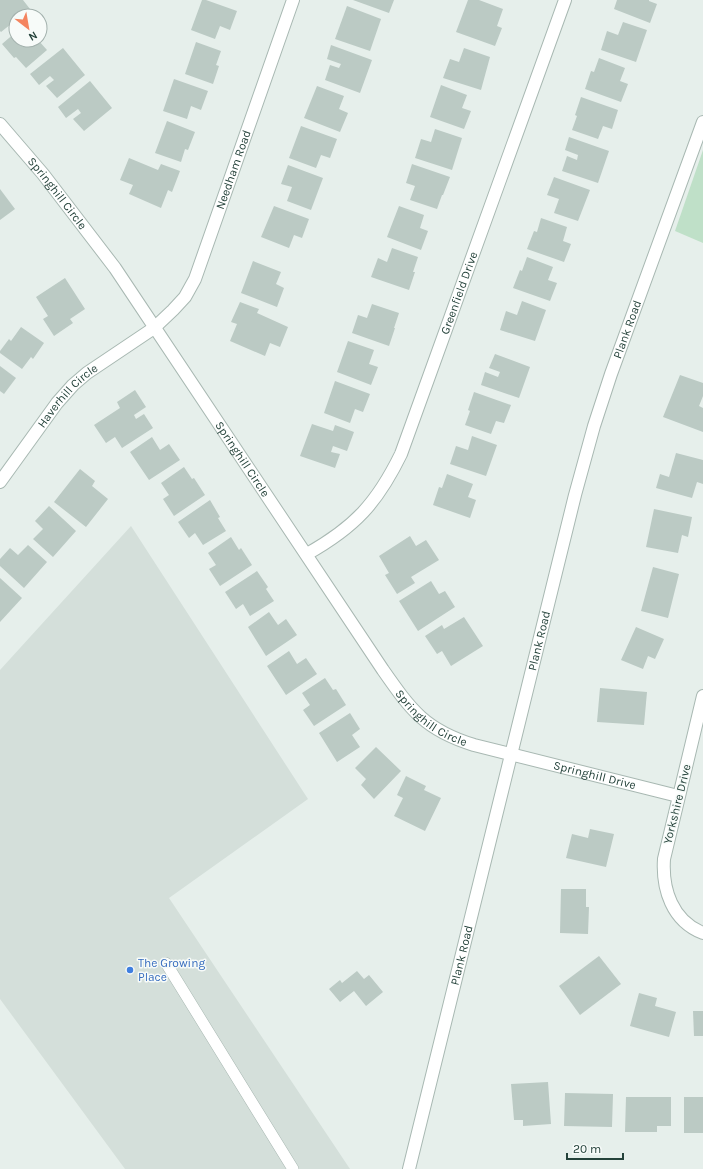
<svg xmlns="http://www.w3.org/2000/svg" width="703" height="1169" viewBox="0 0 703 1169" font-family="Karla,sans-serif">
<rect width="100%" height="100%" fill="#e6efeb"/>
<path fill="#d4dfda" d="M 131,526 L 308,799 L 169,898 L 350,1169 L 125,1169 L 0,999 L 0,670 Z"/>
<path fill="#bfe0c8" d="M 703,150 L 703,243 L 675,231 Z"/>
<g fill="#bbcac4">
<path d="M 0,0 L 23,0 L 30,9 L 21,16 L 16,16 L 16,20 L 1,32 L 0,31 Z"/>
<path d="M 202,0 L 206,0 L 237,11 L 230,30 L 220,26 L 215,39 L 191,30 Z"/>
<path d="M 353,0 L 394,0 L 389,13 Z"/>
<path d="M 468,0 L 479,0 L 503,9 L 497,26 L 502,28 L 495,46 L 456,32 Z"/>
<path d="M 617,0 L 649,0 L 649,1 L 657,4 L 650,23 L 614,9 Z"/>
<path d="M 347,6 L 381,19 L 370,51 L 335,39 Z"/>
<path d="M 623,22 L 647,30 L 636,62 L 601,50 L 607,31 L 618,35 Z"/>
<path d="M 16,32 L 16,40 L 38,40 L 47,50 L 26,68 L 16,57 L 14,58 L 2,44 Z"/>
<path d="M 196,42 L 221,51 L 216,65 L 219,66 L 213,84 L 185,74 Z"/>
<path d="M 331,45 L 372,60 L 360,93 L 325,80 L 330,65 L 339,68 L 341,64 L 327,59 Z"/>
<path d="M 63,48 L 85,75 L 57,98 L 46,86 L 54,80 L 50,76 L 39,85 L 30,74 Z"/>
<path d="M 464,48 L 490,57 L 481,90 L 443,78 L 450,59 L 459,62 Z"/>
<path d="M 599,58 L 625,68 L 620,81 L 628,84 L 621,102 L 585,89 L 591,71 L 594,72 Z"/>
<path d="M 174,79 L 208,91 L 201,110 L 191,106 L 187,119 L 163,111 Z"/>
<path d="M 90,81 L 112,108 L 84,131 L 73,119 L 81,113 L 78,109 L 66,118 L 58,107 Z"/>
<path d="M 441,85 L 467,95 L 462,108 L 471,111 L 464,129 L 430,117 Z"/>
<path d="M 317,86 L 344,96 L 339,109 L 348,113 L 340,132 L 304,118 Z"/>
<path d="M 581,97 L 618,110 L 612,129 L 603,126 L 598,139 L 572,130 L 577,116 L 575,115 Z"/>
<path d="M 167,121 L 195,132 L 188,150 L 185,149 L 181,162 L 155,153 Z"/>
<path d="M 301,126 L 337,139 L 330,158 L 321,155 L 316,168 L 289,158 Z"/>
<path d="M 435,129 L 462,138 L 452,170 L 415,158 L 421,139 L 431,142 Z"/>
<path d="M 569,137 L 609,151 L 598,183 L 562,171 L 567,156 L 577,160 L 578,155 L 565,150 Z"/>
<path d="M 129,158 L 158,170 L 161,164 L 180,171 L 172,192 L 168,190 L 161,208 L 129,194 L 133,185 L 120,180 Z"/>
<path d="M 412,164 L 450,177 L 443,195 L 442,195 L 437,209 L 410,200 L 415,186 L 406,183 Z"/>
<path d="M 288,165 L 323,178 L 311,210 L 287,201 L 292,187 L 281,184 Z"/>
<path d="M 554,177 L 590,190 L 578,221 L 554,213 L 559,199 L 547,195 Z"/>
<path d="M 0,189 L 15,209 L 0,220 Z"/>
<path d="M 274,206 L 309,219 L 302,238 L 294,235 L 289,248 L 261,237 Z"/>
<path d="M 399,206 L 424,215 L 420,228 L 428,231 L 421,250 L 387,237 Z"/>
<path d="M 541,218 L 567,227 L 563,241 L 571,244 L 564,262 L 527,249 L 534,231 L 537,232 Z"/>
<path d="M 392,248 L 418,257 L 413,272 L 415,272 L 409,290 L 371,277 L 378,258 L 387,262 Z"/>
<path d="M 527,257 L 553,267 L 548,280 L 557,283 L 550,301 L 513,288 L 520,270 L 522,271 Z"/>
<path d="M 253,261 L 281,272 L 276,284 L 284,288 L 277,307 L 241,293 Z"/>
<path d="M 65,278 L 85,309 L 70,319 L 73,323 L 54,336 L 43,319 L 48,316 L 36,297 Z"/>
<path d="M 522,301 L 546,310 L 535,341 L 500,330 L 506,311 L 517,315 Z"/>
<path d="M 240,302 L 259,309 L 257,313 L 288,327 L 280,347 L 270,343 L 265,356 L 230,341 L 237,324 L 231,322 Z"/>
<path d="M 372,304 L 399,313 L 394,328 L 395,328 L 389,346 L 352,333 L 358,315 L 367,318 Z"/>
<path d="M 21,327 L 44,343 L 33,359 L 31,357 L 22,369 L 0,353 L 0,351 L 9,339 L 11,341 Z"/>
<path d="M 348,341 L 374,350 L 369,364 L 378,367 L 371,385 L 337,372 Z"/>
<path d="M 495,354 L 530,367 L 519,398 L 481,385 L 485,372 L 498,377 L 500,372 L 489,368 Z"/>
<path d="M 0,366 L 16,378 L 4,394 L 0,391 Z"/>
<path d="M 680,375 L 703,383 L 703,396 L 699,406 L 703,408 L 703,432 L 663,417 Z"/>
<path d="M 335,381 L 370,394 L 363,412 L 355,409 L 350,423 L 324,413 Z"/>
<path d="M 135,390 L 146,407 L 134,415 L 136,419 L 144,414 L 153,428 L 122,448 L 115,437 L 106,443 L 94,425 L 120,408 L 117,402 Z"/>
<path d="M 474,392 L 511,405 L 504,423 L 496,421 L 491,434 L 465,425 L 470,411 L 468,410 Z"/>
<path d="M 312,424 L 333,431 L 335,425 L 354,432 L 347,451 L 333,446 L 331,452 L 340,454 L 335,468 L 300,456 Z"/>
<path d="M 472,436 L 497,445 L 486,476 L 450,464 L 456,446 L 468,450 Z"/>
<path d="M 152,437 L 160,450 L 169,444 L 180,460 L 149,480 L 130,452 Z"/>
<path d="M 676,453 L 703,460 L 703,484 L 697,482 L 692,498 L 656,488 L 660,474 L 669,477 Z"/>
<path d="M 184,467 L 192,479 L 194,478 L 205,495 L 174,516 L 163,499 L 169,495 L 161,483 Z"/>
<path d="M 80,469 L 95,481 L 92,486 L 108,499 L 86,527 L 54,502 Z"/>
<path d="M 447,474 L 473,484 L 468,497 L 476,500 L 470,518 L 433,505 L 439,487 L 442,488 Z"/>
<path d="M 210,500 L 220,517 L 218,518 L 226,531 L 203,545 L 195,533 L 189,538 L 178,522 Z"/>
<path d="M 49,506 L 76,531 L 53,557 L 33,539 L 43,529 L 35,521 Z"/>
<path d="M 654,509 L 692,517 L 688,537 L 682,535 L 678,553 L 646,547 Z"/>
<path d="M 410,536 L 416,546 L 426,540 L 439,560 L 411,577 L 415,583 L 397,594 L 385,575 L 389,573 L 379,556 Z"/>
<path d="M 231,537 L 239,550 L 241,548 L 252,565 L 220,586 L 209,569 L 216,565 L 208,553 Z"/>
<path d="M 28,545 L 47,562 L 24,588 L 0,566 L 0,559 L 10,548 L 18,555 Z"/>
<path d="M 653,567 L 679,574 L 668,618 L 641,611 Z"/>
<path d="M 257,571 L 268,587 L 266,589 L 274,601 L 250,616 L 243,604 L 236,609 L 225,592 Z"/>
<path d="M 0,578 L 22,598 L 0,622 Z"/>
<path d="M 431,581 L 439,594 L 445,591 L 455,607 L 418,631 L 399,601 Z"/>
<path d="M 269,612 L 278,625 L 286,619 L 297,635 L 266,656 L 248,627 Z"/>
<path d="M 464,617 L 483,646 L 451,666 L 442,651 L 437,654 L 425,636 L 442,625 L 444,629 Z"/>
<path d="M 636,627 L 664,639 L 655,659 L 648,656 L 643,669 L 621,660 Z"/>
<path d="M 289,651 L 297,664 L 306,658 L 317,674 L 286,695 L 267,666 Z"/>
<path d="M 325,678 L 333,690 L 336,689 L 346,705 L 314,726 L 303,710 L 310,705 L 302,693 Z"/>
<path d="M 600,688 L 647,692 L 644,725 L 597,722 Z"/>
<path d="M 350,713 L 360,729 L 352,735 L 360,747 L 337,762 L 319,733 Z"/>
<path d="M 376,747 L 401,771 L 374,799 L 361,785 L 366,779 L 355,768 Z"/>
<path d="M 406,776 L 426,786 L 424,790 L 441,798 L 425,831 L 394,816 L 403,798 L 397,795 Z"/>
<path d="M 590,829 L 614,834 L 606,867 L 566,858 L 572,834 L 588,838 Z"/>
<path d="M 561,889 L 586,889 L 586,907 L 589,907 L 588,934 L 560,933 Z"/>
<path d="M 599,956 L 621,984 L 580,1015 L 559,986 Z"/>
<path d="M 357,971 L 364,979 L 369,975 L 383,992 L 366,1006 L 354,991 L 340,1002 L 329,989 L 340,980 L 342,983 Z"/>
<path d="M 639,993 L 657,998 L 655,1006 L 676,1012 L 669,1037 L 630,1026 Z"/>
<path d="M 693,1011 L 703,1011 L 703,1036 L 694,1036 Z"/>
<path d="M 548,1082 L 551,1124 L 523,1126 L 523,1120 L 514,1120 L 511,1084 Z"/>
<path d="M 565,1093 L 613,1094 L 612,1127 L 564,1126 Z"/>
<path d="M 626,1097 L 671,1097 L 671,1126 L 657,1126 L 657,1132 L 625,1132 Z"/>
<rect x="684" y="1097" width="19" height="36"/>
</g>
<g fill="none" stroke-linecap="round" stroke-linejoin="round">
<g stroke="#a8b8b2" stroke-width="12">
<path id="service" d="M 166,963 L 293,1169"/>
</g>
<g stroke="#a8b8b2" stroke-width="14">
<g id="minor">
<path id="s1" d="M 0,124 L 43,174 L 115,268 L 383,670 C 411,710 425,730 474,745 L 678,796"/>
<path id="s2" d="M 0,482 L 57,403 L 73,385 L 87,373 L 154,328 L 173,310 L 185,297 L 195,279 L 293,0"/>
<path id="s3" d="M 307,554 C 355,527 377,503 401,454 L 565,0"/>
<path d="M 703,696 L 664,859 C 662,889 672,921 703,933"/>
<path id="s4" d="M 409,1169 L 575,495 L 594,426 L 611,374 L 703,122"/>
</g>
</g>
<use href="#service" stroke="#fff" stroke-width="11"/>
<use href="#minor" stroke="#fff" stroke-width="12"/>
</g>
<circle fill="#3f7fe0" stroke="#f7fbf9" stroke-width="1.5" cx="130" cy="970" r="4"/>
<g text-anchor="middle" dominant-baseline="central" stroke-width="3" stroke-linejoin="round" paint-order="stroke">
<g font-size="12" fill="#24423a" stroke="#f7fbf9">
<text stroke="none"><textPath href="#s2" startOffset="401">Needham Road</textPath></text>
<text stroke="none"><textPath href="#s1" startOffset="90">Springhill Circle</textPath></text>
<text stroke="none"><textPath href="#s3" startOffset="311">Greenfield Drive</textPath></text>
<text stroke="none"><textPath href="#s4" startOffset="868">Plank Road</textPath></text>
<text stroke="none"><textPath href="#s2" startOffset="110">Haverhill Circle</textPath></text>
<text stroke="none"><textPath href="#s1" startOffset="414">Springhill Circle</textPath></text>
<text stroke="none"><textPath href="#s4" startOffset="544">Plank Road</textPath></text>
<text stroke="none"><textPath href="#s1" startOffset="737">Springhill Circle</textPath></text>
<text stroke="none"><textPath href="#s1" startOffset="913">Springhill Drive</textPath></text>
<text transform="translate(677 804) rotate(-76)">Yorkshire Drive</text>
<text stroke="none"><textPath href="#s4" startOffset="220">Plank Road</textPath></text>
</g>
<g font-size="12" fill="#366cbe" stroke="#f7fbf9" text-anchor="start">
<text x="138" y="963">The Growing<tspan x="138" dy="14">Place</tspan></text>
</g>
</g>
<g transform="translate(28 28) rotate(149)"><circle r="19" fill="#f7fbf9" stroke="#a3b1ad"/>
<path d="M0-3L7 15L0 10L-7 15Z" fill="#f4845f"/>
<text y="-6" font-size="11" font-weight="bold" text-anchor="middle" fill="#24423a">N</text>
</g>
<path d="M567 1153v6h56v-6" fill="none" stroke="#24423a" stroke-width="2"/>
<text x="573" y="1153" font-size="12" fill="#24423a" stroke="#f7fbf9" stroke-width="3" paint-order="stroke">20 m</text>
</svg>
